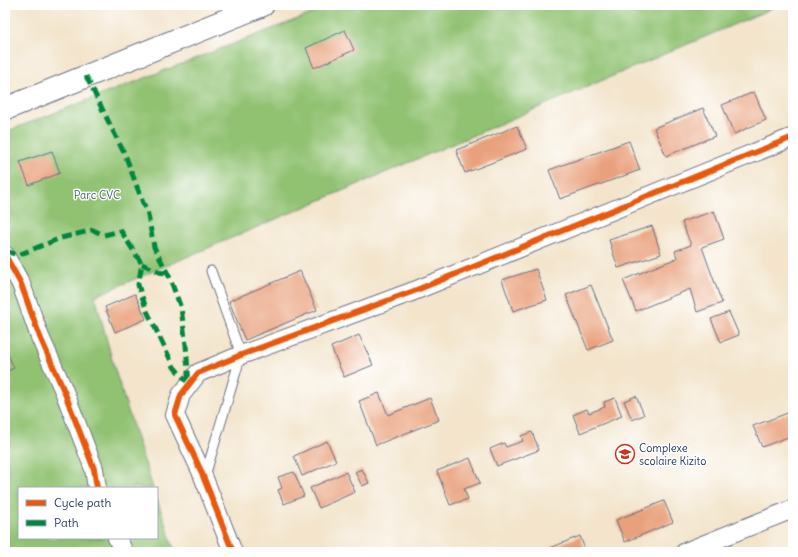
<svg xmlns="http://www.w3.org/2000/svg" width="798" height="557" viewBox="0 0 798 557" font-family="Delius,sans-serif">
<rect width="100%" height="100%" fill="#fff"/>
<filter id="ink" filterUnits="userSpaceOnUse"><feTurbulence type="fractalNoise" baseFrequency=".025" numOctaves="2"/><feDisplacementMap in="SourceGraphic" scale="8" xChannelSelector="R" yChannelSelector="G"/><feConvolveMatrix kernelMatrix="1 2 1 2 8 2 1 2 1" color-interpolation-filters="sRGB"/></filter>
<filter id="wash" filterUnits="userSpaceOnUse"><feTurbulence type="fractalNoise" baseFrequency=".012" numOctaves="4" result="noise"/><feDisplacementMap in="SourceGraphic" scale="16" xChannelSelector="R" yChannelSelector="G"/><feGaussianBlur stdDeviation="0.9" result="paint"/><feColorMatrix in="noise" values="0 0 0 0 0 0 0 0 0 0 0 0 0 0 0 0 0 1.4 0 .05"/><feComposite in="paint" operator="in"/></filter>
<g filter="url(#wash)">
<rect width="100%" height="100%" fill="#f3e4cb"/>
<path fill="#91c272" stroke="#567868" d="M 334,5 L 780,5 L 95,296 L 114,367 L 153,488 L 19,488 L 19,538 L 157,538 L 157,499 L 175,552 L 5,552 L 5,132 Z"/>
<g id="blocks">
<g fill="#e9a17d">
<path d="M 345,30 L 354,50 L 314,68 L 306,48 Z"/>
<path d="M 754,92 L 766,120 L 734,134 L 722,105 Z"/>
<path d="M 703,108 L 715,136 L 666,156 L 654,128 Z"/>
<path d="M 517,126 L 527,149 L 465,173 L 456,150 Z"/>
<path d="M 629,141 L 640,170 L 560,199 L 549,170 Z"/>
<path d="M 52,151 L 60,173 L 29,185 L 20,162 Z"/>
<path d="M 714,211 L 724,239 L 702,247 L 722,303 L 697,312 L 690,289 L 636,311 L 623,280 L 677,258 L 675,251 L 691,245 L 682,222 Z"/>
<path d="M 652,226 L 661,254 L 618,268 L 609,240 Z"/>
<path d="M 536,269 L 547,300 L 513,311 L 502,280 Z"/>
<path d="M 300,271 L 317,310 L 245,340 L 229,301 Z"/>
<path d="M 591,285 L 613,340 L 588,350 L 566,295 Z"/>
<path d="M 135,294 L 146,319 L 115,332 L 105,307 Z"/>
<path d="M 729,312 L 739,335 L 721,342 L 711,319 Z"/>
<path d="M 359,335 L 373,365 L 344,377 L 331,347 Z"/>
<path d="M 5,348 L 14,368 L 5,372 Z"/>
<path d="M 379,393 L 388,415 L 430,398 L 439,420 L 376,445 L 359,401 Z"/>
<path d="M 636,396 L 644,415 L 632,420 L 624,401 Z"/>
<path d="M 615,398 L 622,416 L 580,433 L 573,415 L 587,409 L 589,413 L 605,407 L 604,402 Z"/>
<path d="M 793,411 L 793,435 L 762,447 L 753,426 Z"/>
<path d="M 532,432 L 539,450 L 497,466 L 490,449 L 504,443 L 506,447 L 523,441 L 521,436 Z"/>
<path d="M 327,441 L 336,461 L 302,476 L 294,456 Z"/>
<path d="M 470,458 L 480,483 L 464,489 L 468,499 L 450,505 L 437,471 Z"/>
<path d="M 362,469 L 369,483 L 362,486 L 355,472 Z"/>
<path d="M 294,472 L 304,496 L 284,504 L 278,490 L 282,488 L 278,477 Z"/>
<path d="M 346,472 L 355,492 L 319,508 L 310,488 Z"/>
<path d="M 664,501 L 673,522 L 625,542 L 616,520 Z"/>
<path d="M 580,536 L 586,552 L 540,552 Z"/>
</g>
</g>
</g>
<g filter="url(#ink)">
<use href="#blocks" fill-opacity="0" stroke="#676e84" stroke-width="1"/>
<g fill="none" stroke-linecap="round" stroke-linejoin="round">
<g stroke="#676e84" stroke-width="11">
<path id="service" d="M 205,476 L 241,355 L 211,271"/>
</g>
<g stroke="#676e84" stroke-width="20">
<g id="minor">
<path d="M 5,255 L 21,284 L 40,337 L 64,391 L 94,469 L 97,488"/>
<path d="M 117,538 L 124,552"/>
<path d="M 233,552 L 201,471 L 175,415 L 181,395 L 198,373 L 241,355 L 414,291 L 793,137"/>
<path d="M 685,552 L 793,509"/>
</g>
</g>
<g stroke="#676e84" stroke-width="24">
<path id="primary" d="M 5,109 L 263,5"/>
</g>
<use href="#service" stroke="#fff" stroke-width="9"/>
<use href="#minor" stroke="#fff" stroke-width="18"/>
<use href="#primary" stroke="#fff" stroke-width="22"/>
<g stroke="#00873e" stroke-width="5" stroke-dasharray="10 5" stroke-linecap="butt">
<path d="M 86,76 L 126,157 L 143,203 L 147,210 L 154,247 L 169,276 L 181,308 L 186,345 L 189,384"/>
<path d="M 5,251 L 18,255 L 61,238 L 93,230 L 104,235 L 121,231 L 142,264 L 138,285 L 147,311 L 174,367 L 189,384"/>
<path d="M 142,264 L 169,276"/>
</g>
<g stroke="#fff" stroke-width="8">
<g id="cycleway">
<path d="M 5,255 L 21,284 L 40,337 L 64,391 L 94,469 L 97,488"/>
<path d="M 233,552 L 201,471 L 175,415 L 181,395 L 198,373 L 241,355 L 414,291 L 793,137"/>
</g>
</g>
<use href="#cycleway" stroke="#e8590c" stroke-width="6"/>
</g>
</g>
<defs>
<g id="school-ring" transform="scale(1)"><circle r="9.5" fill="#fff" stroke="#c8321e" stroke-width="1.5"/><path d="M0-5L7-2L0 1L-7-2ZM-4 1L0 2.5L4 1V4Q0 6-4 4Z" fill="#c8321e"/></g>
</defs>
<g fill-rule="evenodd">
<use href="#school-ring" x="625" y="454"/>
</g>
<g text-anchor="middle" dominant-baseline="central" stroke-width="3" stroke-linejoin="round" paint-order="stroke">
<g font-size="11" fill="#446265" stroke="#fff">
<text x="97" y="195">Parc CVC</text>
</g>
<g font-size="11" fill="#1b2f5e" stroke="#fff" text-anchor="start">
<text x="639" y="448">Complexe<tspan x="639" dy="13">scolaire Kizito</tspan></text>
</g>
</g>
<rect width="798" height="557" fill="none" stroke="#fff" stroke-width="20"/>
<rect x="18" y="487" width="140" height="52" fill="#ffffff" stroke="#a4acbf"/>
<rect x="26" y="500" width="20" height="6" fill="#e8590c" stroke="#a4acbf"/>
<text x="54" y="507" font-size="12" fill="#1b2f5e">Cycle path</text>
<rect x="26" y="520" width="20" height="6" fill="#00873e" stroke="#a4acbf"/>
<text x="54" y="527" font-size="12" fill="#1b2f5e">Path</text>
</svg>
